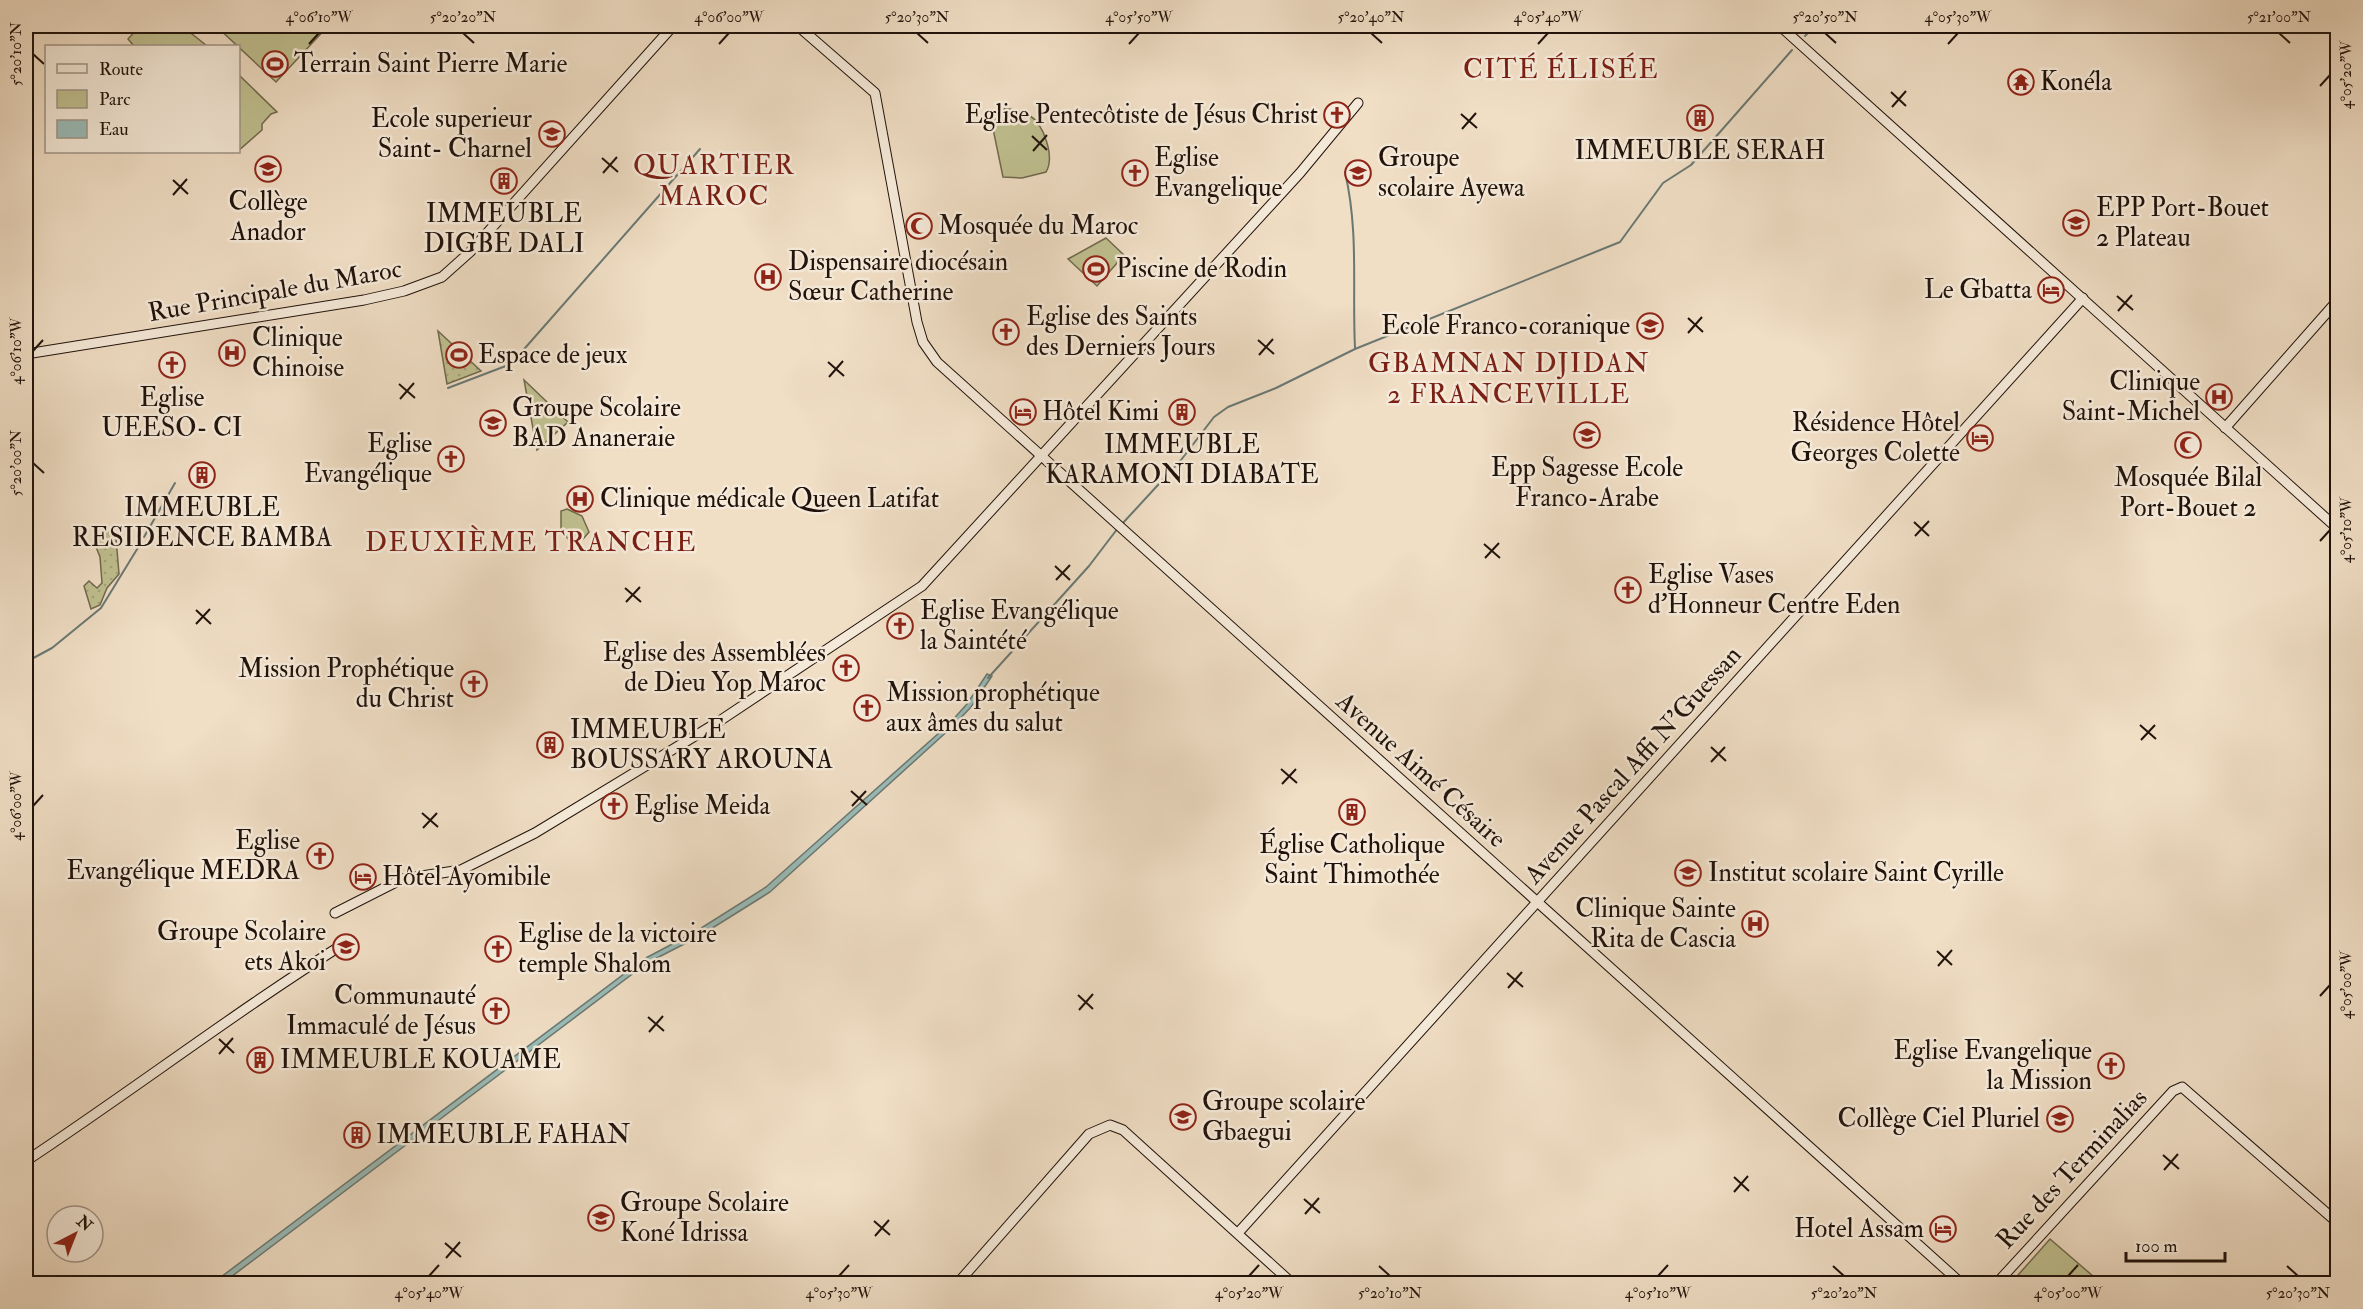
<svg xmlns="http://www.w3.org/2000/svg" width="2363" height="1309" viewBox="0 0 2363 1309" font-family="'IM FELL Double Pica',serif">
<defs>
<pattern id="grass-dots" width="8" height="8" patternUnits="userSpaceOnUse" patternTransform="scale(1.5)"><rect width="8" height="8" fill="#c0c090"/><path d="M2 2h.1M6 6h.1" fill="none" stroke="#a5a47b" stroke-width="1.8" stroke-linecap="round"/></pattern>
</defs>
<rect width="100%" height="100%" fill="#f0dec5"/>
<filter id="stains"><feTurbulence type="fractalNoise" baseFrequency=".00333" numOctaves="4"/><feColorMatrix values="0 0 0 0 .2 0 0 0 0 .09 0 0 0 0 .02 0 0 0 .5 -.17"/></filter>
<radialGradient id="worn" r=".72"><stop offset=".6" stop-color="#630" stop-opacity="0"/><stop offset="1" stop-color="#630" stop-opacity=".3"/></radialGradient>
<g fill="url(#grass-dots)" stroke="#70694e" stroke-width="1.5">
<path d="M 438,331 L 481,371 L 447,384 Z"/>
<path d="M 111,531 L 116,538 L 119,574 L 107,588 L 100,605 L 91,609 L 84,586 L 89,581 L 97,588 L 102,583 L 100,557 L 94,542 L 96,535 Z"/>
</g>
<g fill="#c0c090" stroke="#70694e" stroke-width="1.5">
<path d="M 140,26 L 182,26 L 207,46 L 134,46 L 128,39 Z"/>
<path d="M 216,26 L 328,26 L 276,82 Z"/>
<path d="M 239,75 L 277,112 L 271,114 L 262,124 L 262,130 L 238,151 Z"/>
<path d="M 1005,108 C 1013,110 1023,111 1029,115 C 1044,124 1055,157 1046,172 L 1022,178 L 1003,177 L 992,124 Z"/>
<path d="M 1106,238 L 1124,255 L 1097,286 L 1068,259 Z"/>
<path d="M 524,380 L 568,422 L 537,450 Z"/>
<path d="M 567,509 L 582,516 L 589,532 L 583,539 L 571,543 L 561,529 L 561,511 Z"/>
<path d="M 2050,1239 L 2101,1283 L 2011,1283 Z"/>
</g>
<path fill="#9abcb8" stroke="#697873" stroke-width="1.5" d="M 987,674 L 992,676 L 971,707 L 952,727 L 770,892 L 698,937 L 647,963 L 223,1283 L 213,1283 L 644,959 L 695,932 L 766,887 L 949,724 L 967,704 Z"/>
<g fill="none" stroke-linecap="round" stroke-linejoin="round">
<g stroke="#697873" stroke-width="2">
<path d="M 1805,36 L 1815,26"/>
<path d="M 1345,172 C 1359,233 1352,287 1355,348"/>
<path d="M 448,388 L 511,364 L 700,149"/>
<path d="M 1122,524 L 1181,460 L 1214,417 L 1228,407 L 1276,388 L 1355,349 L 1620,242 L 1663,183 L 1691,165 L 1792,50"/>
<path d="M 144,537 L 175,483"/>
<path d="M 26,662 L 52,648 L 101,608 L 139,546"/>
<path d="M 988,678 L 1089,566 L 1118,528"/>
</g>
<g stroke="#20120b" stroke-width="11">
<g id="secondary">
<path d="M 798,26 L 875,93 L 917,322 L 923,342 L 937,362 L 1962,1284"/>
<path d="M 1780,26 L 2338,529"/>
<path d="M 26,354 L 364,300 L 404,291 L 442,277 L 470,252 L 673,26"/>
<path d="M 2225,428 L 2338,300"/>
<path d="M 335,913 L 402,879 L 461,870 L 535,833 L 718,722 L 922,586 L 1300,173 L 1358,103"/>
<path d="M 26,1161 C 135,1089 239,1009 350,940"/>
<path d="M 1238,1233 L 2083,298"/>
<path d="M 957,1284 L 1089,1134 L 1110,1125 L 1123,1130 L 1293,1284"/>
<path d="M 1996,1284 L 2173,1091 L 2182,1087 L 2338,1223"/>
</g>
</g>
<use href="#secondary" stroke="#f5ead9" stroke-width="9"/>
</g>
<path fill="none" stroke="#20120b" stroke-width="2" d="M 463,33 L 474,43M 917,33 L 928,43M 1371,33 L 1382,43M 1825,33 L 1836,43M 2279,33 L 2290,43M 309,44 L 319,33M 719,44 L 729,33M 1129,44 L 1139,33M 1538,44 L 1548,33M 1948,44 L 1958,33M 33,54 L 44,64M 2320,86 L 2330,75M 1891,92 L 1906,106M 1892,107 L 1906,91M 1461,114 L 1477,128M 1462,129 L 1476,113M 1032,136 L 1047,150M 1033,151 L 1047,135M 602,158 L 618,172M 603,173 L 617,157M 173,180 L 188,194M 173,195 L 187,179M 2117,296 L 2133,310M 2118,311 L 2132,295M 1688,318 L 1703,332M 1688,333 L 1702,317M 1258,340 L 1274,354M 33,351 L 43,340M 1259,355 L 1273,339M 828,362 L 844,376M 829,377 L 843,361M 399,384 L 415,398M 400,399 L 414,383M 33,463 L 44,473M 1914,522 L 1929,536M 1915,536 L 1929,521M 2320,541 L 2330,530M 1484,544 L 1500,558M 1485,558 L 1499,543M 1055,566 L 1070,580M 1056,580 L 1070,565M 625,588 L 641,602M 626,602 L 640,587M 196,610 L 211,624M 196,624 L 210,609M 2140,725 L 2156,739M 2141,740 L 2155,725M 1711,747 L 1726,761M 1711,762 L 1725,747M 1281,769 L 1297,783M 1282,784 L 1296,769M 851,791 L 867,805M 33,806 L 43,795M 852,806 L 866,791M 422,813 L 438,827M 423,828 L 437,813M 1937,951 L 1952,965M 1938,966 L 1952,950M 1507,973 L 1523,987M 1508,988 L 1522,972M 1078,995 L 1093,1009M 2320,996 L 2330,985M 1079,1010 L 1093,994M 648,1017 L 664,1031M 649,1032 L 663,1016M 219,1039 L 234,1053M 219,1054 L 233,1038M 2163,1155 L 2179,1169M 2164,1170 L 2178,1154M 1734,1177 L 1749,1191M 1734,1192 L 1748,1176M 1304,1199 L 1320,1213M 1305,1214 L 1319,1198M 874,1221 L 890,1235M 875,1236 L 889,1220M 445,1243 L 461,1257M 446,1258 L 460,1242M 1379,1266 L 1390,1276M 1833,1266 L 1844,1276M 2287,1266 L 2298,1276M 429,1276 L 439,1265M 839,1276 L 849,1265M 1249,1276 L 1259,1265M 1658,1276 L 1668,1265M 2068,1276 L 2078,1265"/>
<defs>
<g id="stadium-ring" transform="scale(1.35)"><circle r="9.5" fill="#f5ead9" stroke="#8f2418" stroke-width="1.5"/><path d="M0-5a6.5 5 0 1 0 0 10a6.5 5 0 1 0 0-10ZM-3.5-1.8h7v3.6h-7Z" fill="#8f2418"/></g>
<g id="temple-ring" transform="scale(1.35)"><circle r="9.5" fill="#f5ead9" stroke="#8f2418" stroke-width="1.5"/><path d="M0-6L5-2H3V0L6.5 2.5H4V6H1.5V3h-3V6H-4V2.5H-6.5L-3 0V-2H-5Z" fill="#8f2418"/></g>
<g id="church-ring" transform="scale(1.35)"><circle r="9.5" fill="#f5ead9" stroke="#8f2418" stroke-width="1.5"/><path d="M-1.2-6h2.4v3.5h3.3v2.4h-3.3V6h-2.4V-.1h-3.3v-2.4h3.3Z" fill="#8f2418"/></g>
<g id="building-ring" transform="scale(1.35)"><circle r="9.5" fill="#f5ead9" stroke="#8f2418" stroke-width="1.5"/><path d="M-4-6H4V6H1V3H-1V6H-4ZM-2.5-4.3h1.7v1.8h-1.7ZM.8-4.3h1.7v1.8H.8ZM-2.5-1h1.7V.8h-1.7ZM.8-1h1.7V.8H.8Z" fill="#8f2418"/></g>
<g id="university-ring" transform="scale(1.35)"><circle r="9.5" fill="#f5ead9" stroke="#8f2418" stroke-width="1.5"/><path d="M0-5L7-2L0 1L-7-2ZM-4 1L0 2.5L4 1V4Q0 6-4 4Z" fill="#8f2418"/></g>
<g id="school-ring" transform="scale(1.35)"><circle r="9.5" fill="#f5ead9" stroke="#8f2418" stroke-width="1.5"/><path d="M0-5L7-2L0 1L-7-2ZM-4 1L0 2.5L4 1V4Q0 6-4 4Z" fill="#8f2418"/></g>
<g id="mosque-ring" transform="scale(1.35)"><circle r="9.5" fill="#f5ead9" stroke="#8f2418" stroke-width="1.5"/><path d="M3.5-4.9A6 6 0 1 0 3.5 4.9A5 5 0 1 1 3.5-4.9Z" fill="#8f2418"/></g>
<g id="hospital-ring" transform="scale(1.35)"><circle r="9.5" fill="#f5ead9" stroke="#8f2418" stroke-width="1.5"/><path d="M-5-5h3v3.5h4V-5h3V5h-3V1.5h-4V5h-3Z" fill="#8f2418"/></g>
<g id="hotel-ring" transform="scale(1.35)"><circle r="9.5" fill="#f5ead9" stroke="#8f2418" stroke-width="1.5"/><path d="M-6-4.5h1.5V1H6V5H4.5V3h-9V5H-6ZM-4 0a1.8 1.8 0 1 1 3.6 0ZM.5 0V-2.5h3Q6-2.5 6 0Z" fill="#8f2418"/></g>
</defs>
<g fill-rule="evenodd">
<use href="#stadium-ring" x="275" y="64"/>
<use href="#temple-ring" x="2021" y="82"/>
<use href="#church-ring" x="1337" y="115"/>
<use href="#building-ring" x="1700" y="118"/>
<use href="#university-ring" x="552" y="134"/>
<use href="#school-ring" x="268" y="169"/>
<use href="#church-ring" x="1135" y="173"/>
<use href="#school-ring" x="1358" y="173"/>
<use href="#building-ring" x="504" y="181"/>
<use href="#school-ring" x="2076" y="223"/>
<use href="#mosque-ring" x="919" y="226"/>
<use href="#stadium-ring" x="1096" y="269"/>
<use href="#hospital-ring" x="768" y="277"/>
<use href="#hotel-ring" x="2051" y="290"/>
<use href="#school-ring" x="1650" y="326"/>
<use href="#church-ring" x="1006" y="332"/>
<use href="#hospital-ring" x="232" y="353"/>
<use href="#stadium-ring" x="459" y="355"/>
<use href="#church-ring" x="172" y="365"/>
<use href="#hospital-ring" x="2219" y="397"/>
<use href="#hotel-ring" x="1023" y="412"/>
<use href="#building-ring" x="1182" y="412"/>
<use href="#school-ring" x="493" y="423"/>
<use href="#school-ring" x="1587" y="435"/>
<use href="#hotel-ring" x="1980" y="438"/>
<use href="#mosque-ring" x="2188" y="445"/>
<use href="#church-ring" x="451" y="459"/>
<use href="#building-ring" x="202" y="475"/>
<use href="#hospital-ring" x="580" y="499"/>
<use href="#church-ring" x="1628" y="590"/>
<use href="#church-ring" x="900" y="626"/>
<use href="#church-ring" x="846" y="668"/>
<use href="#church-ring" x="474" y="684"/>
<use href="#church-ring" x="867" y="708"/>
<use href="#building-ring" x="550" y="745"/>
<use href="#church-ring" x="614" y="806"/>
<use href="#building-ring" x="1352" y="812"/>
<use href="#church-ring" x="320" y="856"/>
<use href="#school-ring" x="1688" y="873"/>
<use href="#hotel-ring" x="363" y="877"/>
<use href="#hospital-ring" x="1755" y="924"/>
<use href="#school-ring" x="346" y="947"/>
<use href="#church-ring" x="498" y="949"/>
<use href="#church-ring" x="496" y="1011"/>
<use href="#building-ring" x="260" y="1060"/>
<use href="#church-ring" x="2111" y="1066"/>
<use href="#school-ring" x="1183" y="1117"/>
<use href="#school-ring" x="2060" y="1119"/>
<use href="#building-ring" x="357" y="1135"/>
<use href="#school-ring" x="601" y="1218"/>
<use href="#hotel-ring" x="1943" y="1229"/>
</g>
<g text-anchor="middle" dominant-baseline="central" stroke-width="5" stroke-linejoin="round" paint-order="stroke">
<g font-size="26" fill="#20120b" stroke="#f5ead9" text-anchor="start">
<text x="294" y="64">Terrain Saint Pierre Marie</text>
<text x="2040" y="82">Konéla</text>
<text x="1318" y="115" text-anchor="end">Eglise Pentecôtiste de Jésus Christ</text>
<text x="532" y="119" text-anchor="end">Ecole superieur<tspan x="532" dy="30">Saint- Charnel</tspan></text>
<text x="1700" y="151" text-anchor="middle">IMMEUBLE SERAH</text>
<text x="1154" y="158">Eglise<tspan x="1154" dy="30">Evangelique</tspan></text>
<text x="1378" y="158">Groupe<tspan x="1378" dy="30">scolaire Ayewa</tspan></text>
<text x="268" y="202" text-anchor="middle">Collège<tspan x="268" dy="30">Anador</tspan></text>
<text x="2096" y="208">EPP Port-Bouet<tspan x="2096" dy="30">2 Plateau</tspan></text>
<text x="504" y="214" text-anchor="middle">IMMEUBLE<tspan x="504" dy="30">DIGBE DALI</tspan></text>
<text x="938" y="226">Mosquée du Maroc</text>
<text x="788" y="262">Dispensaire diocésain<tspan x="788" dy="30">Sœur Catherine</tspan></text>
<text x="1116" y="269">Piscine de Rodin</text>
<text x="2032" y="290" text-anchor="end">Le Gbatta</text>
<text x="1026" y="317">Eglise des Saints<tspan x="1026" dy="30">des Derniers Jours</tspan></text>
<text x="1630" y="326" text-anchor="end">Ecole Franco-coranique</text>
<text x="252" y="338">Clinique<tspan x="252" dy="30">Chinoise</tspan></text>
<text x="478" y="355">Espace de jeux</text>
<text x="2200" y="382" text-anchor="end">Clinique<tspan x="2200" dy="30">Saint-Michel</tspan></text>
<text x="172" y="398" text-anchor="middle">Eglise<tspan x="172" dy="30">UEESO- CI</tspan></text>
<text x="512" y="408">Groupe Scolaire<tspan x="512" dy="30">BAD Ananeraie</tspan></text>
<text x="1042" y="412">Hôtel Kimi</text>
<text x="1960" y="423" text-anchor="end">Résidence Hôtel<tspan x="1960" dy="30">Georges Colette</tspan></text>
<text x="432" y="444" text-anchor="end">Eglise<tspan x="432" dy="30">Evangélique</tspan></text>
<text x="1182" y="445" text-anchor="middle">IMMEUBLE<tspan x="1182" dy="30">KARAMONI DIABATE</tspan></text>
<text x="1587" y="468" text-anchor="middle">Epp Sagesse Ecole<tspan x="1587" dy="30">Franco-Arabe</tspan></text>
<text x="2188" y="478" text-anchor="middle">Mosquée Bilal<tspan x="2188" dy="30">Port-Bouet 2</tspan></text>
<text x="600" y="499">Clinique médicale Queen Latifat</text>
<text x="202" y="508" text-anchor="middle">IMMEUBLE<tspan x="202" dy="30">RESIDENCE BAMBA</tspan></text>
<text x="1648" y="575">Eglise Vases<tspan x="1648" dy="30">d'Honneur Centre Eden</tspan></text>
<text x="920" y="611">Eglise Evangélique<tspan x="920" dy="30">la Saintété</tspan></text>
<text x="826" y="653" text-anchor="end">Eglise des Assemblées<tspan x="826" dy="30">de Dieu Yop Maroc</tspan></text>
<text x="454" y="669" text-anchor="end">Mission Prophétique<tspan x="454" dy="30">du Christ</tspan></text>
<text x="886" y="693">Mission prophétique<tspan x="886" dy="30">aux âmes du salut</tspan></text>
<text x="570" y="730">IMMEUBLE<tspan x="570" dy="30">BOUSSARY AROUNA</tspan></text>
<text x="634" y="806">Eglise Meida</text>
<text x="300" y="841" text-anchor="end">Eglise<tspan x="300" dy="30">Evangélique MEDRA</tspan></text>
<text x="1352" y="845" text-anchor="middle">Église Catholique<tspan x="1352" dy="30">Saint Thimothée</tspan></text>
<text x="1708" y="873">Institut scolaire Saint Cyrille</text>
<text x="382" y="877">Hôtel Ayomibile</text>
<text x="1736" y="909" text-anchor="end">Clinique Sainte<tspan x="1736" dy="30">Rita de Cascia</tspan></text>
<text x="326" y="932" text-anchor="end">Groupe Scolaire<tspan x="326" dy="30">ets Akoi</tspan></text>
<text x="518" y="934">Eglise de la victoire<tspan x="518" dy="30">temple Shalom</tspan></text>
<text x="476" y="996" text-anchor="end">Communauté<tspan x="476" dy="30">Immaculé de Jésus</tspan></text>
<text x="2092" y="1051" text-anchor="end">Eglise Evangelique<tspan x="2092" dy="30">la Mission</tspan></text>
<text x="280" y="1060">IMMEUBLE KOUAME</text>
<text x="1202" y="1102">Groupe scolaire<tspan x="1202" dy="30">Gbaegui</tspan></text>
<text x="2040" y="1119" text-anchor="end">Collège Ciel Pluriel</text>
<text x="376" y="1135">IMMEUBLE FAHAN</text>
<text x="620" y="1203">Groupe Scolaire<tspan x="620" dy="30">Koné Idrissa</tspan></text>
<text x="1924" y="1229" text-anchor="end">Hotel Assam</text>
</g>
<g font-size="26" fill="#20120b" stroke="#f5ead9">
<text transform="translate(275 291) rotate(-10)">Rue Principale du Maroc</text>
<text transform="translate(1633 765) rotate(-48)">Avenue Pascal Affi N'Guessan</text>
<text transform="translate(1421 770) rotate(42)">Avenue Aimé Césaire</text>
<text transform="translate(2072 1169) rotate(-47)">Rue des Terminalias</text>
</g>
<g font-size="27" letter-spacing="1.5" fill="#7a1f14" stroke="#f5ead9">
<text x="1561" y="69">CITÉ ÉLISÉE</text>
<text x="714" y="165">QUARTIER<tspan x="714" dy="31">MAROC</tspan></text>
<text x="1509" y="363">GBAMNAN DJIDAN<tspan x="1509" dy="31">2 FRANCEVILLE</tspan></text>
<text x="531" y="542">DEUXIÈME TRANCHE</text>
</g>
</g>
<rect width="2363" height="1309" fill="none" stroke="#f0dec5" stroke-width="66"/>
<rect x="45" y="45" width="195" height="108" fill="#f5ead9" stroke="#a09487" stroke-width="1.5"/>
<rect x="57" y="64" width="30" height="9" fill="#f5ead9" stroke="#a09487" stroke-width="1.5"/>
<text x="99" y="75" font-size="18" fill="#20120b">Route</text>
<rect x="57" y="90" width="30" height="18" fill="#c0c090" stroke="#a09487" stroke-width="1.5"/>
<text x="99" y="105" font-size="18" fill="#20120b">Parc</text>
<rect x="57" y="120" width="30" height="18" fill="#9abcb8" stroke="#a09487" stroke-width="1.5"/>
<text x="99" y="135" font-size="18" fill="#20120b">Eau</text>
<g transform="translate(75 1234) rotate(42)"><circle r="28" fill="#f5ead9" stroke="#a09487" stroke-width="1.5"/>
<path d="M0-4.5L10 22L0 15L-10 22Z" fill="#8f2418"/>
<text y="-9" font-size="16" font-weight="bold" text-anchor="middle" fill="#20120b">N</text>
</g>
<path d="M2126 1252v9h99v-9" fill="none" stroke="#20120b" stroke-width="3"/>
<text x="2135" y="1252" font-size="18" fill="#20120b" stroke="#f5ead9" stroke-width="4.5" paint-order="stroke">100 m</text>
<rect x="33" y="33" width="2297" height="1243" fill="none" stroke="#20120b" stroke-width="2"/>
<g font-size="15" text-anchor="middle" fill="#20120b">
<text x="319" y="22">4°06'10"W</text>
<text x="463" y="22">5°20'20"N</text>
<text x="729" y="22">4°06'00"W</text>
<text x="917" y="22">5°20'30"N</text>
<text x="1139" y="22">4°05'50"W</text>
<text x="1371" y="22">5°20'40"N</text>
<text x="1548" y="22">4°05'40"W</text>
<text x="1825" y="22">5°20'50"N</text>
<text x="1958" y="22">4°05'30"W</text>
<text x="2279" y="22">5°21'00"N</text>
<text transform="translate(16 54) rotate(-90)" y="5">5°20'10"N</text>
<text transform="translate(2346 75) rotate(-90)" y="5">4°05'20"W</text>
<text transform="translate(16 351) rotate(-90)" y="5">4°06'10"W</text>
<text transform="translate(16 463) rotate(-90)" y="5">5°20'00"N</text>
<text transform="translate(2346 530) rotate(-90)" y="5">4°05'10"W</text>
<text transform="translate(16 806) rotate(-90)" y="5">4°06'00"W</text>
<text transform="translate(2346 985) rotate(-90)" y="5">4°05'00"W</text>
<text x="429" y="1298">4°05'40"W</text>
<text x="839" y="1298">4°05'30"W</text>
<text x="1249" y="1298">4°05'20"W</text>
<text x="1390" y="1298">5°20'10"N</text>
<text x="1658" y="1298">4°05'10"W</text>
<text x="1844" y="1298">5°20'20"N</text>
<text x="2068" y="1298">4°05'00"W</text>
<text x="2298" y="1298">5°20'30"N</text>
</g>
<rect width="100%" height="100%" filter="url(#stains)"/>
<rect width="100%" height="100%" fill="url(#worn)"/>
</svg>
